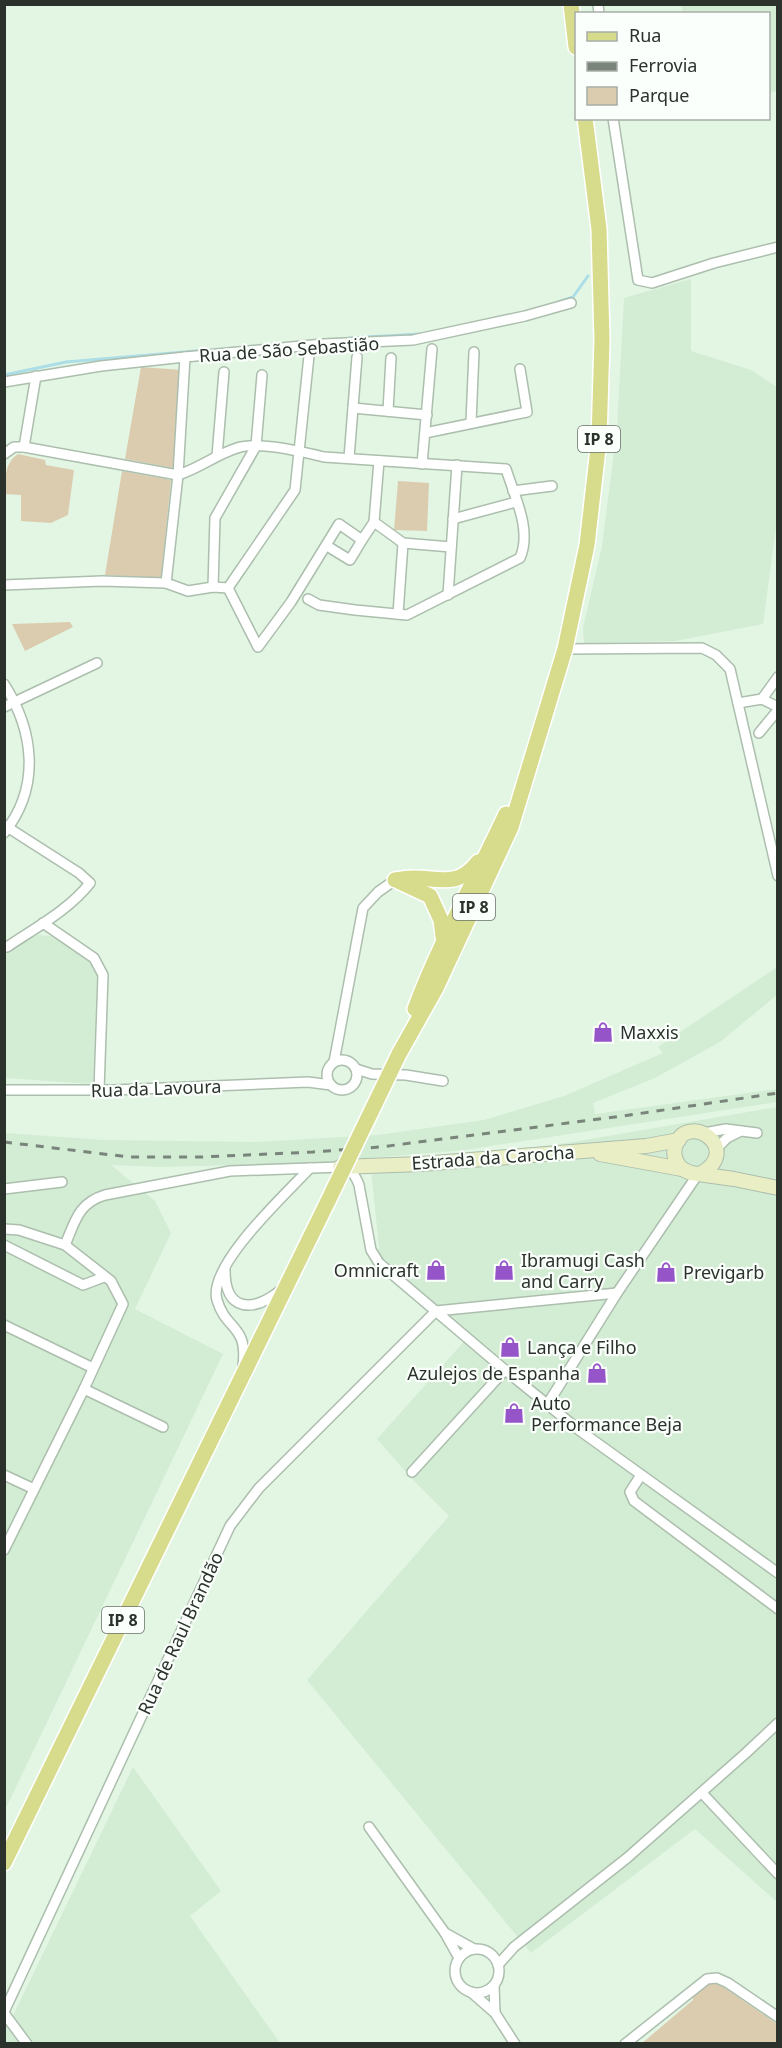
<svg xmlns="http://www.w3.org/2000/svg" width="782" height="2048" viewBox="0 0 782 2048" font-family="'Noto Sans',sans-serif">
<rect width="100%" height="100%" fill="#e3f6e4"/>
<g fill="#d3ecd4">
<path d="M 681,5 L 777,5 L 777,91 L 769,93 L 768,14 L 683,13 Z"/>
<path d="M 691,279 L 691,351 L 751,370 L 777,387 L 778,512 L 763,624 L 675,641 L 584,643 L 583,628 L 602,546 L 617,429 L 624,298 Z"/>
<path d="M 37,935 L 51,936 L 71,945 L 88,959 L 97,974 L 93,1084 L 5,1078 L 4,954 Z"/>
<path d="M 777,967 L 777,995 L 720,1042 L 655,1078 L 593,1103 L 595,1114 L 777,1089 L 777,1102 L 465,1150 L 313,1163 L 162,1167 L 111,1165 L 155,1201 L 171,1233 L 135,1309 L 223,1354 L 5,1810 L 5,1133 L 104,1140 L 256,1142 L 378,1135 L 484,1120 L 564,1096 L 663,1053 L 658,1047 Z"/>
<path d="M 777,1107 L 777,1902 L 695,1829 L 531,1953 L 307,1680 L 449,1516 L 412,1479 L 377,1439 L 468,1337 L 380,1257 L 371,1170 L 573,1142 Z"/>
<path d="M 133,1767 L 221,1891 L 190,1916 L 280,2043 L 5,2044 L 5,2026 L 9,2024 Z"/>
</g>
<g fill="#dcccaf">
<path d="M 141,367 L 182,370 L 173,468 L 125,459 Z"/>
<path d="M 18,454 L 45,460 L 46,465 L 74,470 L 68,515 L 51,523 L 21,521 L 21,495 L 5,494 C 4,480 5,462 18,454 Z"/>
<path d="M 122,471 L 171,480 L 161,578 L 105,575 Z"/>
<path d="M 398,481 L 429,483 L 427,531 L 394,530 Z"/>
<path d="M 70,622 L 73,627 L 25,651 L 12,624 Z"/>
<path d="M 718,1981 L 725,1985 L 725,1988 L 777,2024 L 777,2043 L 641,2044 L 693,2000 L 693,1996 L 711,1982 Z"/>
</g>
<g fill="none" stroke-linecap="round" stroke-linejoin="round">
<g stroke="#acdee8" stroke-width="3">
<path d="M 558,302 L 573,297 L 588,276"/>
<path d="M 349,338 L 420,334"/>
<path d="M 4,375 L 66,362 L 208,350"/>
</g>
<g stroke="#acbead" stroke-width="12">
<g id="street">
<path d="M 598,4 L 599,14"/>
<path d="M 613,118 L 638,280 L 652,283 L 714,263 L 778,247"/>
<path d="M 4,382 L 101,366 L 185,357 L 323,344 L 413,340 L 525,316 L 571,303"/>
<path d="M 353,408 L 427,415"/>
<path d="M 388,411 L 391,358"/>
<path d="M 471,422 L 474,352"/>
<path d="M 425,433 L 527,412 L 520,369"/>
<path d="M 24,447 L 36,376"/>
<path d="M 4,454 L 14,447 L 24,447 L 178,475 C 200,468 215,455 237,448 C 256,441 304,452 324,457 L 506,469 C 515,498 532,530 520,558 L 407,615 L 355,610 L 319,605 L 308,599"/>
<path d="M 217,456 L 224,372"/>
<path d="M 349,458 L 357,357"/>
<path d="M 422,464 L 432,349"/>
<path d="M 513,491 L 552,486"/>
<path d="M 453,519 L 516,502"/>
<path d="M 374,522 L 403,543 L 451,547"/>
<path d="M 327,546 L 350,560 L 362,540"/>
<path d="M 166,583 L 178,475 L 185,357"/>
<path d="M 4,585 L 102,581 L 166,583 L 188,591 L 213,587 L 228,588"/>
<path d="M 213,587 L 215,518 L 256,446 L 262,375"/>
<path d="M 228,588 L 258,647 L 291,602 L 339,524 L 362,540 L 374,522 L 379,461"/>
<path d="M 228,588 L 295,490 L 310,346"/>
<path d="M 448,595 L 457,465"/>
<path d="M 398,614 L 403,543"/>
<path d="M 565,649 L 702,648 L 716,655 L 730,669 L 778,876"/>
<path d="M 4,684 C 34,731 41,787 4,833"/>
<path d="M 762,699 L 778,677"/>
<path d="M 738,703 L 762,699 L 778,707"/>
<path d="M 4,707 L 97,663"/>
<path d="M 759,733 L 778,710"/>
<path d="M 4,825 L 79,873 L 90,883 C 69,910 35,928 7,947 L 4,947"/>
<path d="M 43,923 L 94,958 L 103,975 L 99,1090"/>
<circle cx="342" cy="1075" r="15"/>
<path d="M 334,1062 L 363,908 L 378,892 L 395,880"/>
<path d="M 356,1069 L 372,1074 L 406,1075 L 443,1081"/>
<path d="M 4,1090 L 113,1090 L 308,1082 L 331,1085"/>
<path d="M 704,1133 L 726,1129 L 757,1133"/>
<path d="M 716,1149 L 727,1138 L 739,1132"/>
<path d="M 4,1189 L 62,1182"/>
<path d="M 4,1229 L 19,1230 L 65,1245 L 111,1281 L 123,1304 L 84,1389 L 4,1550"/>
<path d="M 4,1245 L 83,1285 L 104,1277"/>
<path d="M 65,1245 C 75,1222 78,1203 105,1195 L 230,1171 L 340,1167 C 351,1170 355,1174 359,1185 L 371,1250 L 379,1263 L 505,1370 L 579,1430 L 778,1573"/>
<path d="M 225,1268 C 224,1313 254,1313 282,1289"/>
<path d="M 436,1311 L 617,1293"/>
<path d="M 4,1325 L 93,1368"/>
<path d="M 243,1366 C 248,1324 226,1331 217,1300 C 207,1266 287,1193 310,1168"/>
<path d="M 84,1389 L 163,1427"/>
<path d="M 547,1405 L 617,1293 L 698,1174"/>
<path d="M 412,1472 L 505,1370"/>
<path d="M 4,1475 L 34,1489"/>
<path d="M 641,1475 L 630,1492 L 634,1501 L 778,1609"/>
<path d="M 702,1793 L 778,1874"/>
<path d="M 369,1827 L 445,1933"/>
<circle cx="477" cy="1971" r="22"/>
<path d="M 459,1958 L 445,1933 L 474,1949"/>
<path d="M 498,1965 L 514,1947 L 627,1858 L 746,1753 L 778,1723"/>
<path d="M 494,1986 L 495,2013"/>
<path d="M 471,1992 L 495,2013 L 515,2044"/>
<path d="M 4,2012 L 230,1526 L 259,1488 L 436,1311"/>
<path d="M 4,2013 L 27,2044"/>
<path d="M 625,2044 L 707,1979 L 717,1978 L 728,1983 L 778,2017"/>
</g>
</g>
<g stroke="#acbead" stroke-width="16">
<g id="secondary">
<path d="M 600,1154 L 682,1169 L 691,1173 L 734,1179 L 778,1188"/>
<path d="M 340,1167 L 421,1164 L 646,1146 L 679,1140"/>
<path d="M 682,1169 C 676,1163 673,1155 675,1147 C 686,1109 745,1149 700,1174"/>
</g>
</g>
<g stroke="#fff" stroke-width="18">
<g id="primary">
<path d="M 571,4 L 576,47"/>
<path d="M 395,880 C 401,879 407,878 413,878 C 440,878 458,888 478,862"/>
<path d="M 400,882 L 430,896 L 441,920 L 444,944"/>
<path d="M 415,1009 C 440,942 476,879 506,814"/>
<path d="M 399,1054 L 436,988 L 511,827 L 565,649 L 587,545 L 599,440 L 602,340 L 599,229 L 585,118"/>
<path d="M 4,1863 L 328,1201"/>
</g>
</g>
<use href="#street" stroke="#fff" stroke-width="9"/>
<use href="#secondary" stroke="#eaeec5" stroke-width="14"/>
<use href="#primary" stroke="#d6dc8c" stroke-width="15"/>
<path stroke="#79857a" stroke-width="3" stroke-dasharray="8 8" stroke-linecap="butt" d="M 4,1142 L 129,1157 L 202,1157 L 313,1152 L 380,1147 L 623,1116 L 778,1093"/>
<g stroke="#fff" stroke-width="18" stroke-linecap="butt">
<path id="primary-bridge" d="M 328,1201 L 399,1054"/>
</g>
<use href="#primary-bridge" stroke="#d6dc8c" stroke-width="15"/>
</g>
<defs>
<g id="shop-bare" transform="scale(1.62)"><path d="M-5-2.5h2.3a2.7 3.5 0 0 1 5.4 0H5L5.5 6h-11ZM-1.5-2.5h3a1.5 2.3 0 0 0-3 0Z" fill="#9654c9" stroke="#fbfffb" stroke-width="2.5" paint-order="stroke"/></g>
</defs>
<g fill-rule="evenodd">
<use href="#shop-bare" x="603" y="1032"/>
<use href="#shop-bare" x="436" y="1270"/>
<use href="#shop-bare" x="504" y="1270"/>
<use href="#shop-bare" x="666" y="1272"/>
<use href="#shop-bare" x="510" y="1347"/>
<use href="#shop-bare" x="597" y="1373"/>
<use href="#shop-bare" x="514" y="1413"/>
</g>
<g text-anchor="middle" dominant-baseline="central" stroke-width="4.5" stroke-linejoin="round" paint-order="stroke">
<g fill="#fbfffb" stroke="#69706a" stroke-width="1.5">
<rect x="578" y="426" width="42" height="26" rx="4.5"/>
<rect x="453" y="894" width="42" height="26" rx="4.5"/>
<rect x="102" y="1607" width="42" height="26" rx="4.5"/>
</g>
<g font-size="16" font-weight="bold" fill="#2b322c">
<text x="599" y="439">IP 8</text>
<text x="474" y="907">IP 8</text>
<text x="123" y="1620">IP 8</text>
</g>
<g font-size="18" fill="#2b322c" stroke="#fbfffb">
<text transform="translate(289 349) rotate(-4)">Rua de São Sebastião</text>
<text transform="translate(156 1088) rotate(-2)">Rua da Lavoura</text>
<text transform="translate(493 1157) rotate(-4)">Estrada da Carocha</text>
<text transform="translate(180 1633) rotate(-65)">Rua de Raul Brandão</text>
</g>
<g font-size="18" fill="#2b322c" stroke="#fbfffb" text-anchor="start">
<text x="620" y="1032">Maxxis</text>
<text x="521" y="1260">Ibramugi Cash<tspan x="521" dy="21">and Carry</tspan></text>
<text x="419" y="1270" text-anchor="end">Omnicraft</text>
<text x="683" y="1272">Previgarb</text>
<text x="527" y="1347">Lança e Filho</text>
<text x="580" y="1373" text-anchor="end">Azulejos de Espanha</text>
<text x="531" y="1403">Auto<tspan x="531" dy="21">Performance Beja</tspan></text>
</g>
</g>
<rect width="782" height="2048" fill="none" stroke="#2b322c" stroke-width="12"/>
<rect x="575" y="12" width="195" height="108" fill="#fbfffb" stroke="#a8ada8" stroke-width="1.5"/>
<rect x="587" y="32" width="30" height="9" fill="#d6dc8c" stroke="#a8ada8" stroke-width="1.5"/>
<text x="629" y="42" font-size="18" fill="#2b322c">Rua</text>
<rect x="587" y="62" width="30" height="9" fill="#79857a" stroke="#a8ada8" stroke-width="1.5"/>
<text x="629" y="72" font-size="18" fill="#2b322c">Ferrovia</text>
<rect x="587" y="87" width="30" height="18" fill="#dcccaf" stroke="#a8ada8" stroke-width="1.5"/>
<text x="629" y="102" font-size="18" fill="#2b322c">Parque</text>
</svg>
